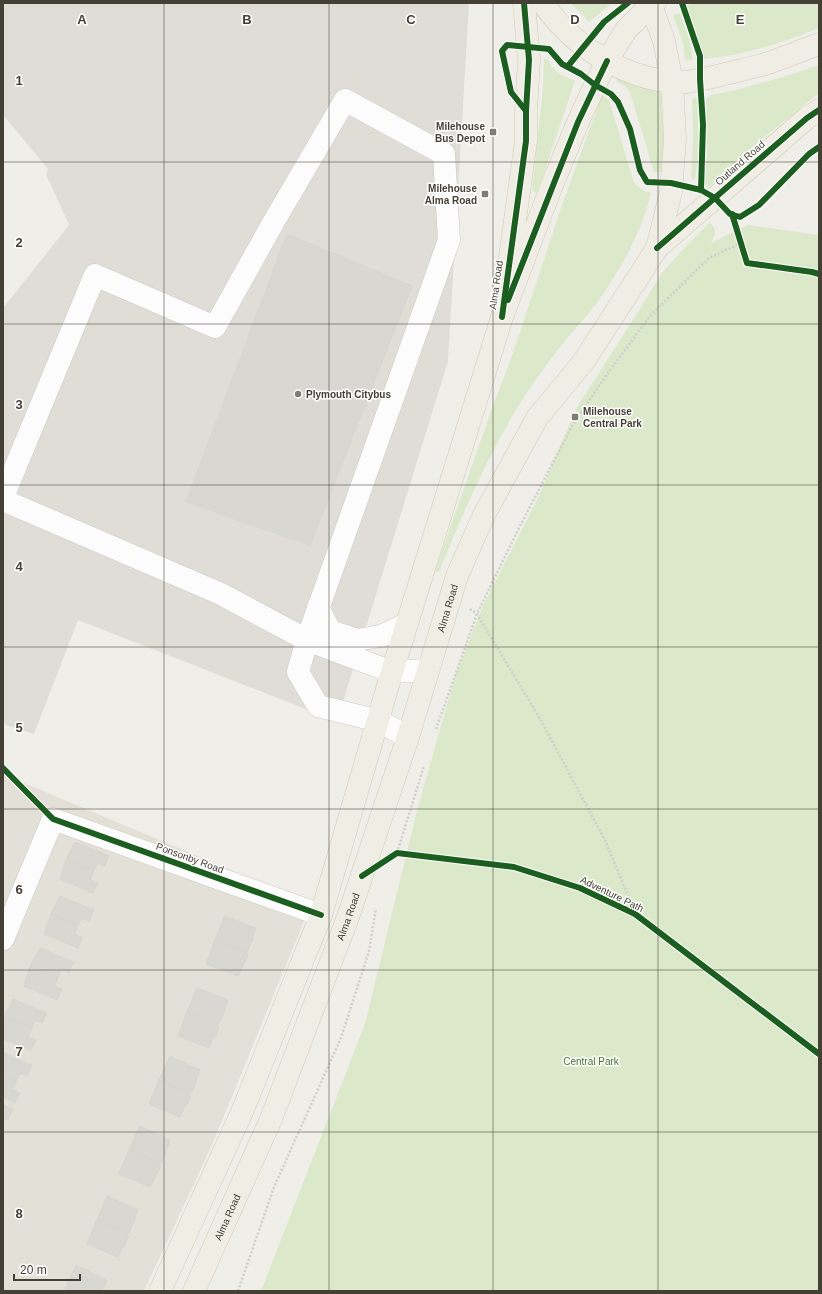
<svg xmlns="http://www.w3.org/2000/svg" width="822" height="1294" viewBox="0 0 822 1294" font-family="Helvetica,sans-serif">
<rect width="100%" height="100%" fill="#efeee9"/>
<path fill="#e3e0d7" d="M 3,774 L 311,904 L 212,1145 L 144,1291 L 3,1291 Z"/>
<path fill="#e0ddd7" d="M 3,3 L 469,3 L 448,361 L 337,721 L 78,620 L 34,734 L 6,725 L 3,720 L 3,308 L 69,225 L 46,174 L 48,169 L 3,115 Z"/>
<g fill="#dbe9ca">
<path d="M 571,3 L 612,3 L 589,22 Z"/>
<path d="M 693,3 L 819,3 L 819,28 C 782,43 742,56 702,59 L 700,43 L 686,6 Z"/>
<path d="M 680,13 L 690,42 L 693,60 L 685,60 L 683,43 L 673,15 Z"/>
<path d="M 544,59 L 548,59 C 551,72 565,76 575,81 L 537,193 L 532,191 L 543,90 Z"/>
<path d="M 819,65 L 819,93 L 755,145 L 707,188 L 703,181 L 707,155 L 706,99 L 711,95 L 732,91 L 783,77 Z"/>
<path d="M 619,77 L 658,89 L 662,91 L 665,136 L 662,172 L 654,172 L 630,92 L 626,87 L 616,81 Z"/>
<path d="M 602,95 L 609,100 L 634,183 L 644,191 L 651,193 C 641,233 622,268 598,301 C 589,314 578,325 569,336 C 552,357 536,378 522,400 C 488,454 463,513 439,572 L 435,571 L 490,414 L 512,356 L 561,208 Z"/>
<path d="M 693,98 L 697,98 C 698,126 700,152 695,180 L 691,179 L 693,135 L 692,100 Z"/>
<path d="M 710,222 C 718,231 715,234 711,243 L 748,225 L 819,235 L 819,1291 L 261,1291 L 365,1024 L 418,807 L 455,677 L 483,606 L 538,498 L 577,407 L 631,323 L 661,274 L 689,243 Z"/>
</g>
<g fill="#d9d7d1" stroke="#d7d5cf">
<path d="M 287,234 L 412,286 L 310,545 L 186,502 Z"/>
<path d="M 75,842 L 109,856 L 104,866 L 97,863 L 94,871 L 66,860 Z"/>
<path d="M 66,860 L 94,871 L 90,880 L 98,883 L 93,893 L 60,879 Z"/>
<path d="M 60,896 L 94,910 L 89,921 L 82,918 L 78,925 L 51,914 Z"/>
<path d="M 51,914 L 78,925 L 75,934 L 82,938 L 78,948 L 44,934 Z"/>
<path d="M 225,916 L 256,928 L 252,938 L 253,939 L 247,952 L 215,940 Z"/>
<path d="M 215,940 L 247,952 L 246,954 L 248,955 L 238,976 L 206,964 Z"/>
<path d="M 40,948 L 73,962 L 69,973 L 61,969 L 58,978 L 30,966 Z"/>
<path d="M 30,966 L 58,978 L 54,986 L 62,989 L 57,1000 L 24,986 Z"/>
<path d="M 197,988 L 228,1000 L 224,1010 L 225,1011 L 218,1024 L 187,1012 Z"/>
<path d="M 13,999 L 47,1013 L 42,1023 L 35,1020 L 32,1028 L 4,1017 Z"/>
<path d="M 187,1012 L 218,1024 L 217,1026 L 219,1027 L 215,1037 L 213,1037 L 209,1048 L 178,1036 Z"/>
<path d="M 4,1017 L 32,1028 L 28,1037 L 36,1040 L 31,1050 L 3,1039 L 3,1020 Z"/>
<path d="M 3,1052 L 32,1066 L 27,1076 L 20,1073 L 16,1081 L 3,1075 Z"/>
<path d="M 170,1056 L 200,1070 L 196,1080 L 197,1080 L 192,1092 L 190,1094 L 159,1080 Z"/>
<path d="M 3,1075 L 16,1081 L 13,1089 L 20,1093 L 15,1103 L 3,1097 Z"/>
<path d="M 159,1080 L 190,1094 L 189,1096 L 191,1096 L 186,1106 L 185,1106 L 180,1117 L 149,1104 Z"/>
<path d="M 3,1105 L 13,1109 L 8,1120 L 3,1118 Z"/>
<path d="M 140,1126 L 170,1140 L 162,1162 L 161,1161 L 160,1164 L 129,1150 Z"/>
<path d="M 129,1150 L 160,1164 L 159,1166 L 161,1166 L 150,1187 L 119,1174 Z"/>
<path d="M 107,1196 L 138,1210 L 134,1220 L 135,1220 L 128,1234 L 97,1220 Z"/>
<path d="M 97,1220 L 128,1234 L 127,1236 L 129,1236 L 124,1247 L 123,1246 L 118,1257 L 87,1244 Z"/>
<path d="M 76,1265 L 107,1280 L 102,1290 L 103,1291 L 69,1291 L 65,1289 Z"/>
</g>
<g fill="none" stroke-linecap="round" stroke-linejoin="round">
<g stroke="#cccac5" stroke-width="23">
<g id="minor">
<path d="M 3,497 L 95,275 L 215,327 L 273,223 L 345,100 L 444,154 L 449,240 L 307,640 L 298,672 L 318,706 L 379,721 L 408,737"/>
<path d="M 3,500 L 221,594 L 307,640 L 392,672 L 428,670"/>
<path d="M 318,607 L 330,631 L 357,640 L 381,636 L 407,624"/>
<path d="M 3,939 L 53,819 L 321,915"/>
</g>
</g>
<g stroke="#d1cbb7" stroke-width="23">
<g id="major">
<path d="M 543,3 C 571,45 622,77 672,82 C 687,84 703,79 717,76 C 732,72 747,69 762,65 C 781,59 800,51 819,44"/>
<path d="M 657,248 L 807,118 L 819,110"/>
<path d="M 507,278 L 526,141 L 526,111 L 529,60 L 524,3"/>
<path d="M 160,1291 L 242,1112 L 321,915 L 392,672 L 502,317 L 552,185 L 578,122 L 595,85 L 607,61 L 626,30 L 651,5 L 655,3"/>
<path id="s1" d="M 194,1291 L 271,1119 L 348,917 L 408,737 L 457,576 L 484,515 L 537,418 L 584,361 L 657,248 L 671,192 L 675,139 L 672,82 L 664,41 L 650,3"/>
</g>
</g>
<g stroke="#d0cecb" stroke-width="2.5" stroke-dasharray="2 2" stroke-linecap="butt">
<path d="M 470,609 L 477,614 L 539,717 L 605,840 L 635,913"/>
<path d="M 436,729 L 477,614 L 519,528 L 572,426 L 603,380 L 650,316 L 709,258 L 741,243"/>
<path d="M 397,853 L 424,766"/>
<path d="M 392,856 L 397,853 L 514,867 L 580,888 L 635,914 L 819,1054"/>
<path d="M 238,1291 L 274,1187 L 341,1038 L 369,951 L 376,908"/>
</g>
<use href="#minor" stroke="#fdfcfc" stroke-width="22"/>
<use href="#major" stroke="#f0ede4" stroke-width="22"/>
<g stroke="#fff" stroke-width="8">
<g id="cycleway">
<path d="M 682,3 L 700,56 L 700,79 L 703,125 L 701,190"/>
<path d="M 568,66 L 604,22 L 628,3"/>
<path d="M 526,111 L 511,92 L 502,51 L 507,45 L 549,49 L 562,64 L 581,74 L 595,85 L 611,94 L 618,102 L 630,129 L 640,170 L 647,182 L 671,183 L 701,190 L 715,198 L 730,214 L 740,217 L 759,205 L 809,154 L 819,147"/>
<path d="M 732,214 L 747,263 L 812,272 L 819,274"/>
<path d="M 657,248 L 807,118 L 819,110"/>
<path d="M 508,300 L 578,122 L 607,61"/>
<path d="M 502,317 L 526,141 L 526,111 L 529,60 L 524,3"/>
<path d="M 3,768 L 53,819 L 321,915"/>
<path d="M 362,876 L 397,853 L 514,867 L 580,888 L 635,914 L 819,1054"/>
</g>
</g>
<use href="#cycleway" stroke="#1b5e20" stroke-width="6"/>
</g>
<path fill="none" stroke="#454036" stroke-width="1" stroke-opacity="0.55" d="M 164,3 L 164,1291M 329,3 L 329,1291M 493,3 L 493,1291M 658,3 L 658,1291M 3,162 L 819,162M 3,324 L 819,324M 3,485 L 819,485M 3,647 L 819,647M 3,809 L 819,809M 3,970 L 819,970M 3,1132 L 819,1132"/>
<g fill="#807d75" stroke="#fff" stroke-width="1.5">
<rect x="489" y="128" width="8" height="8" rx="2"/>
<rect x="481" y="190" width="8" height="8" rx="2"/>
<circle cx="298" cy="394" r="4"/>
<rect x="571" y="413" width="8" height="8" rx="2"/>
</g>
<g text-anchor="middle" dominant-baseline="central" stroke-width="3" stroke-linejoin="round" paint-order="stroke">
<g font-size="10" font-weight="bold" fill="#454036" stroke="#fff" text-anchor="end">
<text x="485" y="126">Milehouse<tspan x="485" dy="12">Bus Depot</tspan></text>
<text x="477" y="188">Milehouse<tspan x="477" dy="12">Alma Road</tspan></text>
<text x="306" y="394" text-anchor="start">Plymouth Citybus</text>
<text x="583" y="411" text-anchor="start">Milehouse<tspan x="583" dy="12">Central Park</tspan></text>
</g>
<g font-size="10" fill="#454036" stroke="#fff">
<text transform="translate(740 163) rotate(-41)">Outland Road</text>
<text transform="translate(496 285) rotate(-82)">Alma Road</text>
<text stroke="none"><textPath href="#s1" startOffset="729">Alma Road</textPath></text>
<text transform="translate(190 858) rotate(20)">Ponsonby Road</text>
<text transform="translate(612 894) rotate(26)">Adventure Path</text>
<text stroke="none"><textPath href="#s1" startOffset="405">Alma Road</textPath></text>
<text stroke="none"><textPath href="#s1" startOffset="81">Alma Road</textPath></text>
</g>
<g font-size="10" fill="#43742c" stroke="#fff">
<text x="591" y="1061">Central Park</text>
</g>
</g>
<g font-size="13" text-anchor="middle" font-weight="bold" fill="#454036" stroke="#fff" stroke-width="3" stroke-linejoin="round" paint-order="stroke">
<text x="82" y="24">A</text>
<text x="247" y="24">B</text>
<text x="411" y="24">C</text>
<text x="575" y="24">D</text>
<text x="740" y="24">E</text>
<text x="19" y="85">1</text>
<text x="19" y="247">2</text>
<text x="19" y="409">3</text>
<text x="19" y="571">4</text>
<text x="19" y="732">5</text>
<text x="19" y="894">6</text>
<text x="19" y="1056">7</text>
<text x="19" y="1218">8</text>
</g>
<rect width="822" height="1294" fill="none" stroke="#454036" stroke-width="8"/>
<path d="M14 1274v6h66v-6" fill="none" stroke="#454036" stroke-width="2"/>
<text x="20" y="1274" font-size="12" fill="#454036" stroke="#ffffff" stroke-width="3" paint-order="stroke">20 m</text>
</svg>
